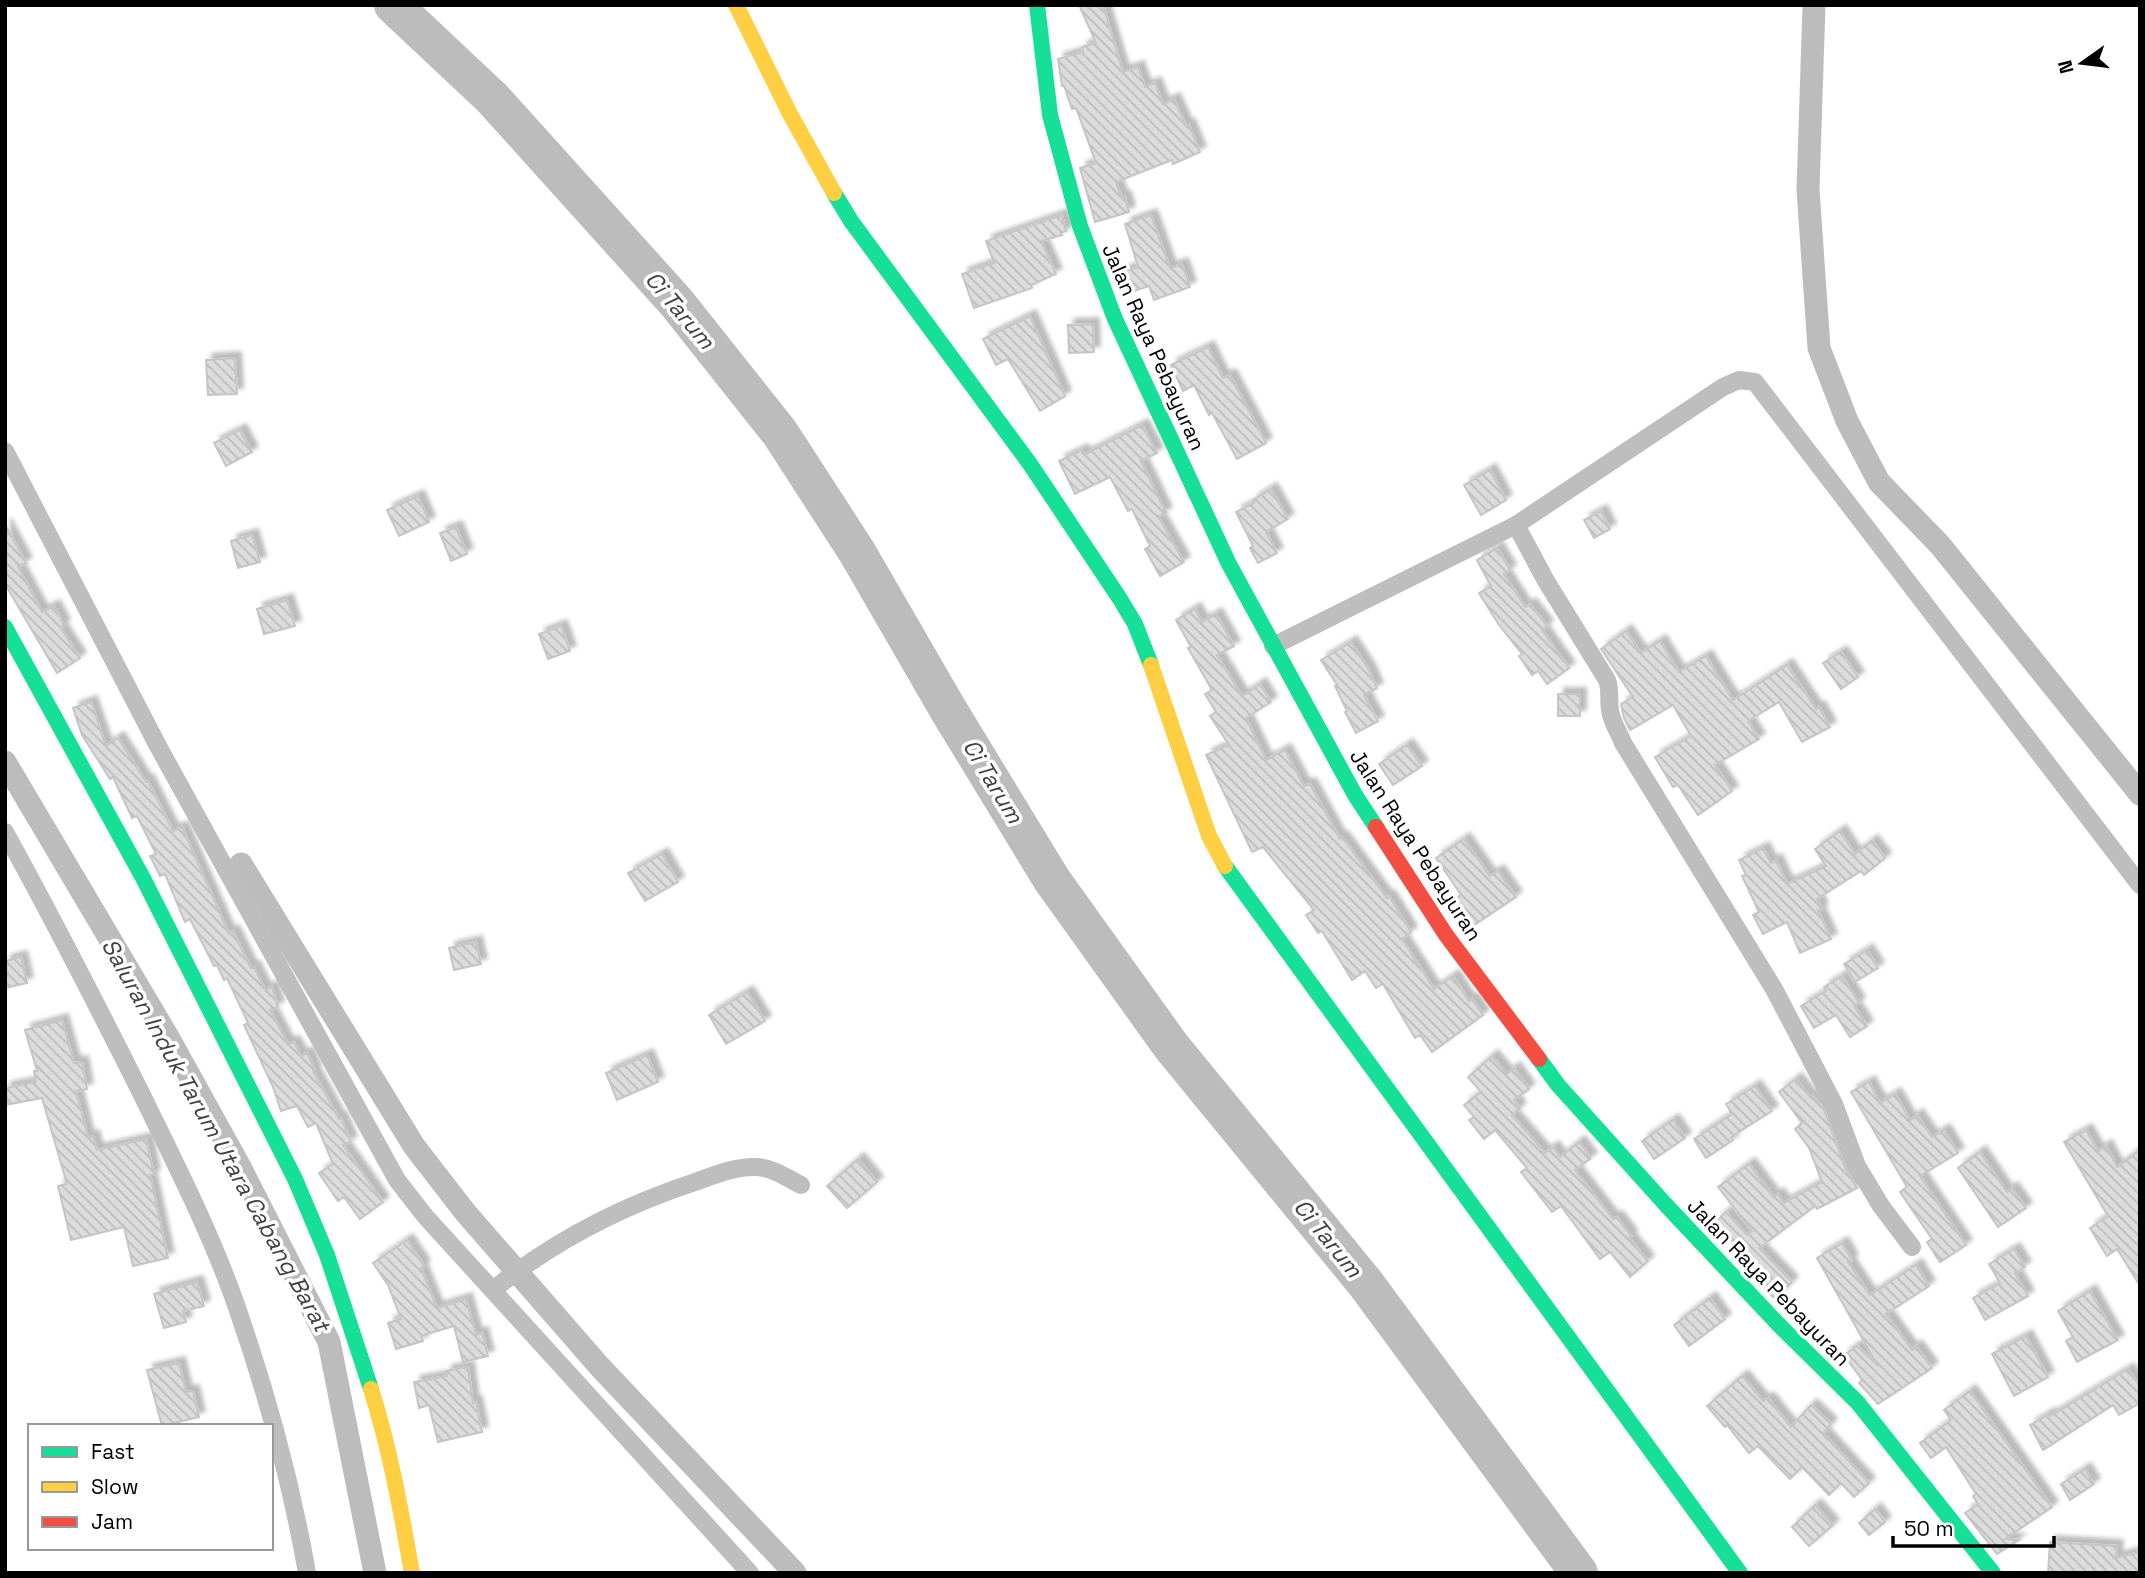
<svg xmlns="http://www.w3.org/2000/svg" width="2145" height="1578" viewBox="0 0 2145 1578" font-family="'Space Grotesk',sans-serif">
<defs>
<pattern id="building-back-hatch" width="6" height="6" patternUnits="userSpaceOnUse" patternTransform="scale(1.75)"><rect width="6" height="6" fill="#dcdcdc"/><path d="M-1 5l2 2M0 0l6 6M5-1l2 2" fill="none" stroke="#bbb"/></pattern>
<filter id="shadow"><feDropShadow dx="6" dy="-6" stdDeviation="2" flood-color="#0004"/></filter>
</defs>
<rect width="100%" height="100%" fill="#fff"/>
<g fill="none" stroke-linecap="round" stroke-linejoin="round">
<g stroke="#bcbcbc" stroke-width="23">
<path d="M 1814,5 L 1808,190 L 1819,348 L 1847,421 L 1879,482 L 1940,545 L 2140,794"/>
<path d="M 5,762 L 168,1037 L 240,1167 L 329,1342 L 375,1573"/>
<path d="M 241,864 L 414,1146 L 465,1212 L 600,1367 L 795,1573"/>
</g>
<path stroke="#bcbcbc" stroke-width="38" d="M 393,5 L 492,98 L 676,302 L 780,433 L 857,552 L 949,711 L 1052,880 L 1171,1046 L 1366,1284 L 1579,1573"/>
</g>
<g fill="url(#building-back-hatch)" stroke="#c5c5c5" stroke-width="2" filter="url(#shadow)">
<path d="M 1079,5 L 1103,5 L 1123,72 L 1138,67 L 1145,87 L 1155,83 L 1163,104 L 1174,99 L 1186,126 L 1189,125 L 1200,152 L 1173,164 L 1172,160 L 1116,182 L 1122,198 L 1125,197 L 1129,212 L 1095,222 L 1080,168 L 1096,163 L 1076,108 L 1072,109 L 1064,86 L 1062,86 L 1058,59 L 1083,52 L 1082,47 L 1096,43 Z"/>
<path d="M 1062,215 L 1066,231 L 1061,233 L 1062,235 L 1041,241 L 1056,274 L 1031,285 L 1032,288 L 974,308 L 962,274 L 994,263 L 986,241 Z"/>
<path d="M 1151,215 L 1170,268 L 1182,264 L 1190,287 L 1154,300 L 1149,286 L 1122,295 L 1116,274 L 1138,267 L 1125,224 Z"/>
<path d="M 1030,316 L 1065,396 L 1040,411 L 1008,359 L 996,365 L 983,339 Z"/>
<path d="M 1093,324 L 1094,352 L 1069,353 L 1068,325 Z"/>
<path d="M 1208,347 L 1223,378 L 1230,375 L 1266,443 L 1237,459 L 1212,413 L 1209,415 L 1194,385 L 1183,391 L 1171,365 Z"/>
<path d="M 235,358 L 237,394 L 208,395 L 206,360 Z"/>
<path d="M 1142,425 L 1157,453 L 1141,461 L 1166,513 L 1158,516 L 1184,562 L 1160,576 L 1145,549 L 1150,546 L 1132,509 L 1128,511 L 1110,477 L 1075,494 L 1059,461 L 1082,450 L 1084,455 Z"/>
<path d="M 240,430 L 252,452 L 226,466 L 214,443 Z"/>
<path d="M 1490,470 L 1506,500 L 1481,515 L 1464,485 Z"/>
<path d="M 1271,489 L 1288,519 L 1266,532 L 1277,553 L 1258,563 L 1250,548 L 1253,546 L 1236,512 L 1254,503 L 1253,500 Z"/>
<path d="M 418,496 L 429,522 L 399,536 L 387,510 Z"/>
<path d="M 1601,511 L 1610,529 L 1594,538 L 1584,520 Z"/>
<path d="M 5,524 L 26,563 L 18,567 L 42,612 L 54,606 L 64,625 L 60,627 L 80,658 L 57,673 L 5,584 Z"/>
<path d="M 456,527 L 467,554 L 451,561 L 440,533 Z"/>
<path d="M 252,535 L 260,562 L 238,568 L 231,541 Z"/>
<path d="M 1497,548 L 1510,570 L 1504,574 L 1525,607 L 1530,604 L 1547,626 L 1542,630 L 1569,668 L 1547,684 L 1538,671 L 1532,675 L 1519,656 L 1522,654 L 1499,625 L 1479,593 L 1491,586 L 1477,560 Z"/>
<path d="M 287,600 L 295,626 L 264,634 L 257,609 Z"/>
<path d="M 1195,609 L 1202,622 L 1216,614 L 1234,646 L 1217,655 L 1242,696 L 1260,684 L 1271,702 L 1246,718 L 1266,760 L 1285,750 L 1304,786 L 1310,784 L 1340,839 L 1342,837 L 1387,898 L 1389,896 L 1411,932 L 1402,939 L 1434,989 L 1453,976 L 1469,1001 L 1472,999 L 1483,1015 L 1432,1052 L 1420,1035 L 1415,1038 L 1383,984 L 1376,988 L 1365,971 L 1352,980 L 1322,931 L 1318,933 L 1306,915 L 1314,910 L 1263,847 L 1252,852 L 1206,755 L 1229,745 L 1210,716 L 1216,712 L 1205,694 L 1212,690 L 1188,648 L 1191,647 L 1176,620 Z"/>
<path d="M 561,626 L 570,651 L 548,659 L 539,634 Z"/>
<path d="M 1626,631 L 1641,653 L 1660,641 L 1679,672 L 1706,656 L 1733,700 L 1787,665 L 1816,709 L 1819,707 L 1830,727 L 1802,742 L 1779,702 L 1748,721 L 1759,739 L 1715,765 L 1732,791 L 1698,815 L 1678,785 L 1673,787 L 1655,757 L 1691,736 L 1673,705 L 1630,730 L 1624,718 L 1621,704 L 1633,697 L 1601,649 Z"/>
<path d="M 1351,642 L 1369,670 L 1377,688 L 1364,695 L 1378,721 L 1356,733 L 1345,712 L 1347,711 L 1335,686 L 1337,685 L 1321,660 Z"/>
<path d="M 1841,652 L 1858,677 L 1841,689 L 1823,663 Z"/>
<rect x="1558" y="694" width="22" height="22"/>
<path d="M 91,702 L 106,746 L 118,738 L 146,782 L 148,781 L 173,831 L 182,827 L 229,934 L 233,931 L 251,968 L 254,967 L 265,990 L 272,987 L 278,1007 L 270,1010 L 288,1044 L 294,1042 L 301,1056 L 307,1053 L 315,1070 L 313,1071 L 339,1119 L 341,1118 L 351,1142 L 343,1145 L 383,1202 L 360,1219 L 344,1197 L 338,1201 L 319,1173 L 333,1164 L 316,1123 L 308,1127 L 297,1106 L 281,1111 L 273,1087 L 244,1025 L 248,1023 L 227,978 L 224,980 L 217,965 L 214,966 L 190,919 L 185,922 L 165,874 L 160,876 L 150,856 L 156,854 L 137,816 L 132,818 L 113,777 L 110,779 L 82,735 L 73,708 Z"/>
<path d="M 1407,745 L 1422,766 L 1393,785 L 1379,764 Z"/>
<path d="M 1840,831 L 1855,854 L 1872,841 L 1885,858 L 1864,875 L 1861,871 L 1817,899 L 1822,909 L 1818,910 L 1831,939 L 1800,953 L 1787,922 L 1763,934 L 1753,915 L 1759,912 L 1742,876 L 1746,875 L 1739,860 L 1763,848 L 1771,863 L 1776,860 L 1787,884 L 1826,866 L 1815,849 Z"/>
<path d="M 1464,839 L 1490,876 L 1498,871 L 1516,897 L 1471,927 L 1454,900 L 1461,895 L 1436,858 Z"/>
<path d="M 662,854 L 678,882 L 645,901 L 628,873 Z"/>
<path d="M 476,942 L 481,964 L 454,970 L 449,948 Z"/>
<path d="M 1867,950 L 1878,968 L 1855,982 L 1844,964 Z"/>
<path d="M 21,957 L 27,983 L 5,988 L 5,961 Z"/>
<path d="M 1842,976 L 1859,1003 L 1854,1006 L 1867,1026 L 1850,1037 L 1836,1015 L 1814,1028 L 1801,1006 L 1826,991 L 1824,987 Z"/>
<path d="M 747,992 L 765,1021 L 726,1044 L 709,1015 Z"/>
<path d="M 62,1020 L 74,1063 L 82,1062 L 87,1089 L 76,1091 L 88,1138 L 93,1136 L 97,1150 L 146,1139 L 154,1175 L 150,1175 L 168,1258 L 133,1266 L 124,1227 L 71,1240 L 58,1186 L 67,1184 L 42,1098 L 5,1105 L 5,1088 L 36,1082 L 34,1071 L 37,1071 L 25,1030 Z"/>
<path d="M 647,1055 L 658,1082 L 617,1100 L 606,1073 Z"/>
<path d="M 1492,1056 L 1507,1074 L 1514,1068 L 1529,1089 L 1514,1100 L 1520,1108 L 1512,1115 L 1545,1153 L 1553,1147 L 1560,1157 L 1579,1142 L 1591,1158 L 1575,1170 L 1613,1219 L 1617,1217 L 1631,1236 L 1629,1238 L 1648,1261 L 1630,1277 L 1610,1252 L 1600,1259 L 1561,1206 L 1552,1212 L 1521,1172 L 1527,1168 L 1495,1130 L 1484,1139 L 1469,1120 L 1474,1117 L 1464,1105 L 1481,1092 L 1468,1077 Z"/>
<path d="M 1796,1079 L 1811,1098 L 1813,1096 L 1824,1110 L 1846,1170 L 1857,1188 L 1817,1209 L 1815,1206 L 1759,1248 L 1792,1282 L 1775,1299 L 1733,1254 L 1739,1249 L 1716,1221 L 1726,1212 L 1747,1235 L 1752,1231 L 1718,1187 L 1749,1164 L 1774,1197 L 1778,1194 L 1784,1203 L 1822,1182 L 1809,1148 L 1795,1129 L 1802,1123 L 1779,1092 Z"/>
<path d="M 1869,1082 L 1880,1103 L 1895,1094 L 1910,1120 L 1917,1115 L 1932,1137 L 1944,1130 L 1958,1153 L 1920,1176 L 1966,1245 L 1940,1262 L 1927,1242 L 1932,1239 L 1900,1192 L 1907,1187 L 1851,1092 Z"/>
<path d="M 1755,1086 L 1772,1111 L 1731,1137 L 1733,1140 L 1706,1158 L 1694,1139 L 1732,1114 L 1726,1104 Z"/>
<path d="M 1673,1120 L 1685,1138 L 1654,1159 L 1642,1141 Z"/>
<path d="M 2086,1130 L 2098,1151 L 2106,1146 L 2117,1167 L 2140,1150 L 2140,1286 L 2117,1249 L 2107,1256 L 2090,1228 L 2108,1216 L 2064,1142 Z"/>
<path d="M 1980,1152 L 2007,1192 L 2012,1188 L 2026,1208 L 1998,1227 L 1958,1168 Z"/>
<path d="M 858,1159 L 877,1182 L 847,1208 L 827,1186 Z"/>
<path d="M 407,1240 L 424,1266 L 421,1268 L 437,1308 L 466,1299 L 476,1335 L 482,1333 L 488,1356 L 463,1362 L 454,1326 L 421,1336 L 423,1341 L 396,1349 L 388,1323 L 401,1319 L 388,1285 L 373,1263 Z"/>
<path d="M 1842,1243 L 1852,1260 L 1848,1262 L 1870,1295 L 1916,1265 L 1929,1286 L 1886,1314 L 1912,1350 L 1916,1346 L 1932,1368 L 1878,1404 L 1859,1383 L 1862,1380 L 1844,1355 L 1857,1346 L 1878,1366 L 1817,1258 Z"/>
<path d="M 2014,1249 L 2025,1267 L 2015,1273 L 2028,1296 L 1985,1320 L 1973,1298 L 2000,1283 L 1989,1264 Z"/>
<path d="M 197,1282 L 204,1306 L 183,1311 L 186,1322 L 164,1328 L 154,1294 Z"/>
<path d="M 2090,1291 L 2118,1340 L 2077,1362 L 2066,1341 L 2073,1337 L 2058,1311 Z"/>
<path d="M 1710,1298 L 1725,1319 L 1689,1346 L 1674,1325 Z"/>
<path d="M 2026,1336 L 2048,1377 L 2014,1396 L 1992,1354 Z"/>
<path d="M 179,1363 L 186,1392 L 193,1391 L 199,1417 L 162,1426 L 147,1370 Z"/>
<path d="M 468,1367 L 473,1403 L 476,1402 L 482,1432 L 438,1442 L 429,1405 L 419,1408 L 414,1382 L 447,1376 L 446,1371 Z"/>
<path d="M 2128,1369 L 2140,1387 L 2140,1403 L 2119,1415 L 2113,1405 L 2043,1450 L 2030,1425 L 2049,1414 L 2050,1416 Z"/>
<path d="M 1742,1376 L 1763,1401 L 1768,1398 L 1791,1427 L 1811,1405 L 1831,1424 L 1823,1433 L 1869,1483 L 1854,1497 L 1841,1483 L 1829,1495 L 1802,1467 L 1790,1479 L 1758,1446 L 1749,1453 L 1727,1425 L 1725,1427 L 1707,1406 Z"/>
<path d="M 1970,1391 L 2052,1507 L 2005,1539 L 2019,1540 L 1997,1554 L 1965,1513 L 1978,1504 L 1973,1496 L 1976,1494 L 1946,1447 L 1931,1458 L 1920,1443 L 1951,1420 L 1944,1410 Z"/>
<path d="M 2085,1469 L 2094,1484 L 2070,1500 L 2061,1484 Z"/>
<path d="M 1815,1505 L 1833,1525 L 1809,1546 L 1792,1527 Z"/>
<path d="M 1875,1509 L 1885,1522 L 1869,1535 L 1859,1523 Z"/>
<path d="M 2050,1542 L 2117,1546 L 2116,1558 L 2140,1552 L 2140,1573 L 2048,1573 Z"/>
</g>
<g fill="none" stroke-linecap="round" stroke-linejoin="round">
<g stroke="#bebebe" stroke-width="18">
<path d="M 5,451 L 158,746 L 397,1180 L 425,1216 L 750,1573"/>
<path d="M 1516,525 L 1546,581 L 1607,680 C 1611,690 1608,699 1610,710 C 1611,721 1619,732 1623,743 L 1774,989 L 1834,1104 L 1857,1166 L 1881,1206 L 1912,1247"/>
<path d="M 1273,646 L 1516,525 L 1723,387 L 1739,380 L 1755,382 L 2140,885"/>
<path d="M 5,832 C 53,919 98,1007 142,1095 C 175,1163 210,1231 235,1302 C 266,1390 291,1481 307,1573"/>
<path d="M 494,1289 C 554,1241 622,1206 695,1182 C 715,1175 736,1166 757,1167 C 773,1168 787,1178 801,1185"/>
</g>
<g stroke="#16e098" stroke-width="16">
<path d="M 1037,5 L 1050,115 L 1080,226 L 1115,319 L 1229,564 L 1355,795 L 1376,827"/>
<path d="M 834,193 L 851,221 L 1030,464 L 1120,599 L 1135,624 L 1151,665"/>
<path d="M 5,627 L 143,878 L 295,1179 L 327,1255 L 371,1389"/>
<path d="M 1225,866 L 1740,1573"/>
<path d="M 1539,1059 L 1558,1085 L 1666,1205 L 1779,1325 L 1858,1403 L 1993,1573"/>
</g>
<g stroke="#ffcf43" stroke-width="16">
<path d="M 736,5 L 790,114 L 834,193"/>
<path d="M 1151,665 L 1209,836 L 1225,866"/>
<path d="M 371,1389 C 390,1449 401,1511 412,1573"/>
</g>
<path stroke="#f24e42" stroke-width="16" d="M 1376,827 L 1446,935 L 1539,1059"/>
</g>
<g text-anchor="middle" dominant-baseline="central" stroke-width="7" stroke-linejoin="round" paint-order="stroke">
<g font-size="21" fill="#000" stroke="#fff">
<text transform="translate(1154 347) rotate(66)">Jalan Raya Pebayuran</text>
<text transform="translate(1416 845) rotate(57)">Jalan Raya Pebayuran</text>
<text transform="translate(1769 1282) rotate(46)">Jalan Raya Pebayuran</text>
</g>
<g font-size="23" font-style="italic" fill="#404040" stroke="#fff">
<text transform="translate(680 310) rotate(50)">Ci Tarum</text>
<text transform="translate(993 781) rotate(59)">Ci Tarum</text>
<text transform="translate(216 1135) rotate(61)">Saluran Induk Tarum Utara Cabang Barat</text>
<text transform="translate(1328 1238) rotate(51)">Ci Tarum</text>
</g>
</g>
<rect width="2145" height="1578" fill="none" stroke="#000000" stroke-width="14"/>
<rect x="28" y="1424" width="245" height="126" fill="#ffffff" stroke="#999999" stroke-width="2"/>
<rect x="42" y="1447" width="35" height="10" fill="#16e098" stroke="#999999" stroke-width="2"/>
<text x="91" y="1459" font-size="21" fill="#000000">Fast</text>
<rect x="42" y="1482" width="35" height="10" fill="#ffcf43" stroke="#999999" stroke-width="2"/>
<text x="91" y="1494" font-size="21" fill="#000000">Slow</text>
<rect x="42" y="1517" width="35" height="10" fill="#f24e42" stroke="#999999" stroke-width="2"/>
<text x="91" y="1529" font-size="21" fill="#000000">Jam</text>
<g transform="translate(2082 63) rotate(256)" stroke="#ffffff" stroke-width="5" paint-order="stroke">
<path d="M0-5L12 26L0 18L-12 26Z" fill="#000000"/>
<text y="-10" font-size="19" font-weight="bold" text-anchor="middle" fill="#000000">N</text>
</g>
<path d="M1893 1536v10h161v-10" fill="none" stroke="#000000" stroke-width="3.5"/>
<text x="1904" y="1536" font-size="21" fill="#000000" stroke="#ffffff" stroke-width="5" paint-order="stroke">50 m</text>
</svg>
